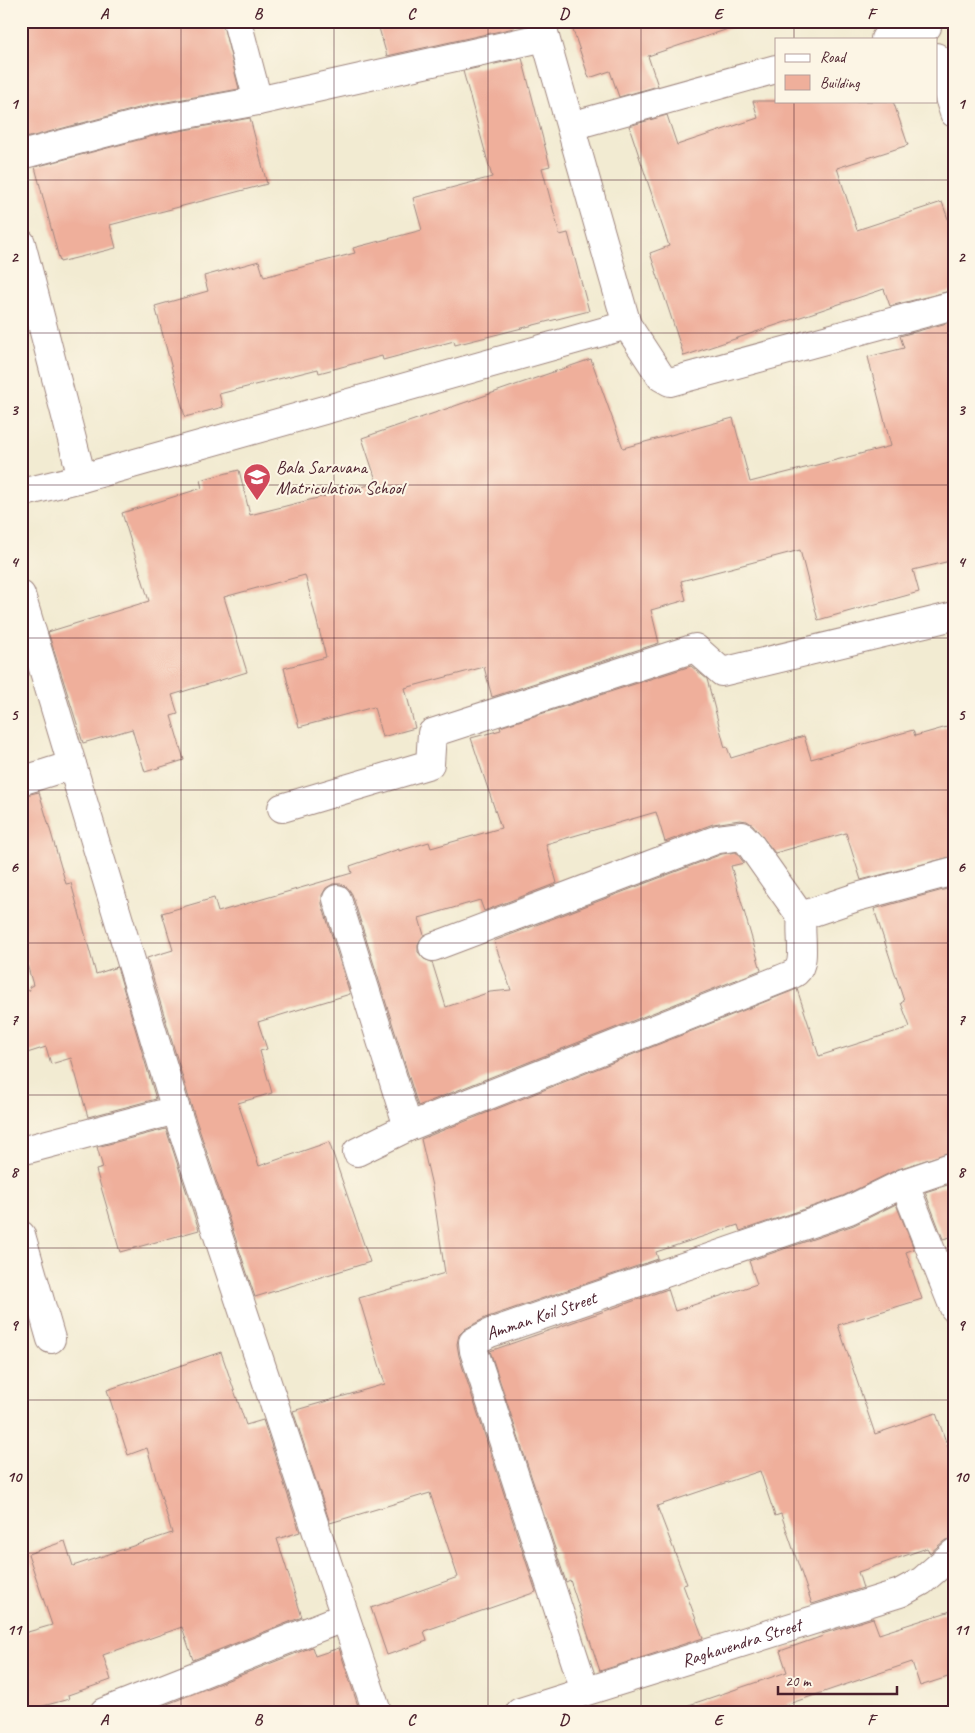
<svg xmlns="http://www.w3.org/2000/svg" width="975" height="1733" viewBox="0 0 975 1733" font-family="Caveat,sans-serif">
<rect width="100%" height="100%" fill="#fcf5e5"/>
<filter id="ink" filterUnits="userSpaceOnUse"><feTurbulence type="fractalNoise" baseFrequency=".02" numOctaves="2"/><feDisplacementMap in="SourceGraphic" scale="10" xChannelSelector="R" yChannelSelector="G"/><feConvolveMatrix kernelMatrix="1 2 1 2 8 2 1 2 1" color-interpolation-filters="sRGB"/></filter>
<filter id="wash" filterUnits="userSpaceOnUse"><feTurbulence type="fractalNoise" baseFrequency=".0096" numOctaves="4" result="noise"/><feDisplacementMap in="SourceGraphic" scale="20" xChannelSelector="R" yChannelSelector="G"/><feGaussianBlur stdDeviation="1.12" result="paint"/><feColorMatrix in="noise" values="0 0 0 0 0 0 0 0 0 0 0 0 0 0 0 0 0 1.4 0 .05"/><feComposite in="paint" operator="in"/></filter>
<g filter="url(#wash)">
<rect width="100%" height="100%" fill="#f2ebd2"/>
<g id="blocks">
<g fill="#efaf9b">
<path d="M 21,21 L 222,21 L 239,89 L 150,105 L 26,138 L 21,121 Z"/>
<path d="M 377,21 L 512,21 L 514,28 L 387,56 Z"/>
<path d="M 570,21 L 733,21 L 734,27 L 648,56 L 658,86 L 619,97 L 610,71 L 589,78 Z"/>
<path d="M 522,58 L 550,166 L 542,168 L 560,235 L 568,233 L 589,311 L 455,345 L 454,341 L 383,360 L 382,356 L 319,373 L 318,369 L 219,394 L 223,407 L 185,417 L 155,306 L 208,291 L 204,276 L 259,261 L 264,277 L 355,253 L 353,248 L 422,230 L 413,198 L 492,177 L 463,71 Z"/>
<path d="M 753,101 L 893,101 L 908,145 L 837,168 L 857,230 L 942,202 L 954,236 L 954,290 L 890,306 L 884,289 L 684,356 L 650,253 L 669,246 L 629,126 L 667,115 L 677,145 L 758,118 Z"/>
<path d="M 250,118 L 267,184 L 110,225 L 116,248 L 60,262 L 35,167 L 157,135 Z"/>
<path d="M 954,321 L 954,560 L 913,570 L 919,592 L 818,620 L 800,550 L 681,581 L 686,600 L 651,610 L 659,643 L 492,697 L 484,667 L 405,688 L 415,728 L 382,737 L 374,707 L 299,727 L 284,668 L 326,657 L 305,575 L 224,597 L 247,672 L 172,695 L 178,714 L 171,716 L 184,760 L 145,772 L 132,729 L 83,743 L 48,632 L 149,601 L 122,513 L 202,488 L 200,480 L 239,470 L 250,515 L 377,483 L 362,438 L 591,359 L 623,448 L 733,418 L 750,482 L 891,446 L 868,357 L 904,348 L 900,336 Z"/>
<path d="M 691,666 L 707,679 L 725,748 L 727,747 L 731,758 L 804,736 L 811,759 L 913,730 L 915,736 L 954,725 L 954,856 L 861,880 L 846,833 L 775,853 L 753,825 L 747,821 L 740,820 L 713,824 L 665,842 L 656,812 L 546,844 L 557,883 L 484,911 L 480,900 L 419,918 L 424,935 L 418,944 L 418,952 L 424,959 L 432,962 L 446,1007 L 490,992 L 511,990 L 494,941 L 722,854 L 736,852 L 744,863 L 731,866 L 761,970 L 418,1106 L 352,894 L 348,888 L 341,884 L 333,884 L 326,888 L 322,895 L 322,904 L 350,994 L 258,1022 L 267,1049 L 260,1051 L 272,1093 L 238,1103 L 259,1166 L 329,1142 L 370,1262 L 255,1297 L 191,1105 L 147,958 L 173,950 L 162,913 L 214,898 L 218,912 L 352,873 L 350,866 L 399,849 L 399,851 L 429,842 L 431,848 L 501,828 L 471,738 L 501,730 L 500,727 Z"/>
<path d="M 39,792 L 66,884 L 71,883 L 96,974 L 117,967 L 156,1099 L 88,1117 L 71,1058 L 51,1064 L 46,1047 L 21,1055 L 21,992 L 30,990 L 29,987 L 33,985 L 21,944 L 21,796 Z"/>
<path d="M 954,887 L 954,1151 L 898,1169 L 843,1196 L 740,1231 L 738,1225 L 656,1252 L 658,1259 L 485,1318 L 465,1329 L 459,1335 L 457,1344 L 459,1356 L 536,1592 L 424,1631 L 427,1641 L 387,1655 L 371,1608 L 458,1577 L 430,1493 L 330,1523 L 293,1411 L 385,1384 L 359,1298 L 445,1273 L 432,1186 L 421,1139 L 797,989 L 819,1056 L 910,1027 L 901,1003 L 904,1001 L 874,909 Z"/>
<path d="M 166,1129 L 199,1230 L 120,1252 L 96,1170 L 103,1168 L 97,1147 Z"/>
<path d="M 954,1183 L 954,1236 L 943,1239 L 925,1192 Z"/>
<path d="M 896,1204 L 914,1249 L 906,1252 L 922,1299 L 838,1325 L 875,1434 L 936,1413 L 954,1465 L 954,1538 L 944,1541 L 930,1553 L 927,1548 L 858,1572 L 863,1588 L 812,1604 L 781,1514 L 775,1516 L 760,1471 L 657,1506 L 687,1584 L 683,1585 L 703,1638 L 600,1671 L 570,1580 L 566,1582 L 490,1351 L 668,1289 L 675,1311 L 757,1284 L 749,1261 L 854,1225 Z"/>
<path d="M 221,1352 L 246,1425 L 263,1420 L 300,1532 L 277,1539 L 302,1617 L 193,1660 L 182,1627 L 103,1655 L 111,1680 L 68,1695 L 69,1699 L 21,1712 L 21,1634 L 52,1625 L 28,1554 L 65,1541 L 73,1566 L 172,1533 L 147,1448 L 128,1455 L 107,1390 Z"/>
<path d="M 954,1610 L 954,1675 L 920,1686 L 912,1662 L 765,1712 L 687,1712 L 686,1706 L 787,1672 L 780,1651 L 823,1636 L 822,1634 L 873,1618 L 879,1634 Z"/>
<path d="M 312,1647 L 315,1656 L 339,1648 L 360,1712 L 147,1712 Z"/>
</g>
</g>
</g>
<g filter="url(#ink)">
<use href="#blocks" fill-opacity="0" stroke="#9e857e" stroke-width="1"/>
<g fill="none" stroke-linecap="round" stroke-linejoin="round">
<g stroke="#9e857e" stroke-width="30">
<g id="minor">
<path d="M 237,21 L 258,101"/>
<path d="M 542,21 L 545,37 L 627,325 L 661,377 L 670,382 L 954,305"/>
<path d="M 885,39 L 927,27"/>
<path d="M 936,57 L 954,113"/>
<path d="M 571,126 L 776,69"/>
<path d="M 21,155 L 154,120 L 258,101 L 545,37"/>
<path d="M 21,243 L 82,478"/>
<path d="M 21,493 L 82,478 L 627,325"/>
<path d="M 21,595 L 176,1110 L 377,1712"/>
<path d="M 21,781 L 72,765"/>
<path d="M 282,808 L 430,764 L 432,733 L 695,648 L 722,672 L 954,616"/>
<path d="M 337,899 L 408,1127"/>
<path d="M 433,947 L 718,839 L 742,836 L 749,843 L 802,918"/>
<path d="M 21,1151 L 176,1110"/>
<path d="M 357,1152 L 408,1127 L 781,979 C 786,977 792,975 796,972 C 807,962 799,933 802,918 L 810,913 L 857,897 L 954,871"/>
<path d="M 904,1183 L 954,1308"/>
<path d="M 21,1235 L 51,1339"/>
<path id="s1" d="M 585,1691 L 474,1351 L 473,1342 L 490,1333 L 849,1210 L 904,1183 L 954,1166"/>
<path d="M 104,1712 L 345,1617"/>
<path id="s2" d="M 520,1712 L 900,1593 L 922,1581 L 954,1553"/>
</g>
</g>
<use href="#minor" stroke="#fff" stroke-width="28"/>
</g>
</g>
<path fill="none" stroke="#4a1f2b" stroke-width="1" stroke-opacity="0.55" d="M 181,21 L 181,1712M 334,21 L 334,1712M 488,21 L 488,1712M 641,21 L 641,1712M 794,21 L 794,39M 794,101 L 794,1712M 21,180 L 954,180M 21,333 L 954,333M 21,485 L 954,485M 21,638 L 954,638M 21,790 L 954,790M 21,943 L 954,943M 21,1095 L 954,1095M 21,1248 L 954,1248M 21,1400 L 954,1400M 21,1553 L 954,1553"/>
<defs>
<g id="school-pin" transform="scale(1.4375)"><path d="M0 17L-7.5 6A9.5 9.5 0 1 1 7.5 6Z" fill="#d1495b" stroke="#fcf5e5"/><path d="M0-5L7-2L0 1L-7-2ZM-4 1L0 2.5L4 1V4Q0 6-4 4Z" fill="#fff"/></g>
</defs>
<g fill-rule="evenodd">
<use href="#school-pin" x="257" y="477"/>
</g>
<g text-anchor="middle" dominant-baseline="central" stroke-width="4.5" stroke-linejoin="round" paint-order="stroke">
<g font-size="18" fill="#4a1f2b" stroke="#fcf5e5" text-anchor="start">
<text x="276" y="467">Bala Saravana<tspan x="276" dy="21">Matriculation School</tspan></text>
</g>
<g font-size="18" fill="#4a1f2b" stroke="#fcf5e5">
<text stroke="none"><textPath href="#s1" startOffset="440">Amman Koil Street</textPath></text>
<text stroke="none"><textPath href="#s2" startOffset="232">Raghavendra Street</textPath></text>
</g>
</g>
<rect width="975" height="1733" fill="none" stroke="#fcf5e5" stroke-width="55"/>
<rect x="775" y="38" width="162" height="65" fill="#fcf5e5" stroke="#b59f9b"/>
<rect x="785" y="54" width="25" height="8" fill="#ffffff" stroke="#b59f9b"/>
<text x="820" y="62" font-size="15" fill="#4a1f2b">Road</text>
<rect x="785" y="75" width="25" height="15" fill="#efaf9b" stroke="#b59f9b"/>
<text x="820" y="88" font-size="15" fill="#4a1f2b">Building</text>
<path d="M778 1686v8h119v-8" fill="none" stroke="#4a1f2b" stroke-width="2.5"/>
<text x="785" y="1686" font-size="15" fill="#4a1f2b" stroke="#fcf5e5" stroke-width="4" paint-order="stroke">20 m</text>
<rect x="28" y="28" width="920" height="1678" fill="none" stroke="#4a1f2b" stroke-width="2"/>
<g font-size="16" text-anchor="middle" font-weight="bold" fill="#4a1f2b">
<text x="104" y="19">A</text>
<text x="258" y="19">B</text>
<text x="411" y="19">C</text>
<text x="564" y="19">D</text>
<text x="718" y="19">E</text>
<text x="871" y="19">F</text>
<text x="14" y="109">1</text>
<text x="961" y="109">1</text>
<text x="14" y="262">2</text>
<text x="961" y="262">2</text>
<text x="14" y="415">3</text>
<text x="961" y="415">3</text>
<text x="14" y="567">4</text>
<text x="961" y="567">4</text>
<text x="14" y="720">5</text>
<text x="961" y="720">5</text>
<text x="14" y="872">6</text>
<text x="961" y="872">6</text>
<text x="14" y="1025">7</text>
<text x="961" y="1025">7</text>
<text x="14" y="1177">8</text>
<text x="961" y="1177">8</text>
<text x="14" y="1330">9</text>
<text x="961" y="1330">9</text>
<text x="14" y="1482">10</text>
<text x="961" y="1482">10</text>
<text x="14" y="1635">11</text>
<text x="961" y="1635">11</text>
<text x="104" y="1725">A</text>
<text x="258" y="1725">B</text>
<text x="411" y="1725">C</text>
<text x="564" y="1725">D</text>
<text x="718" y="1725">E</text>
<text x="871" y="1725">F</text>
</g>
</svg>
